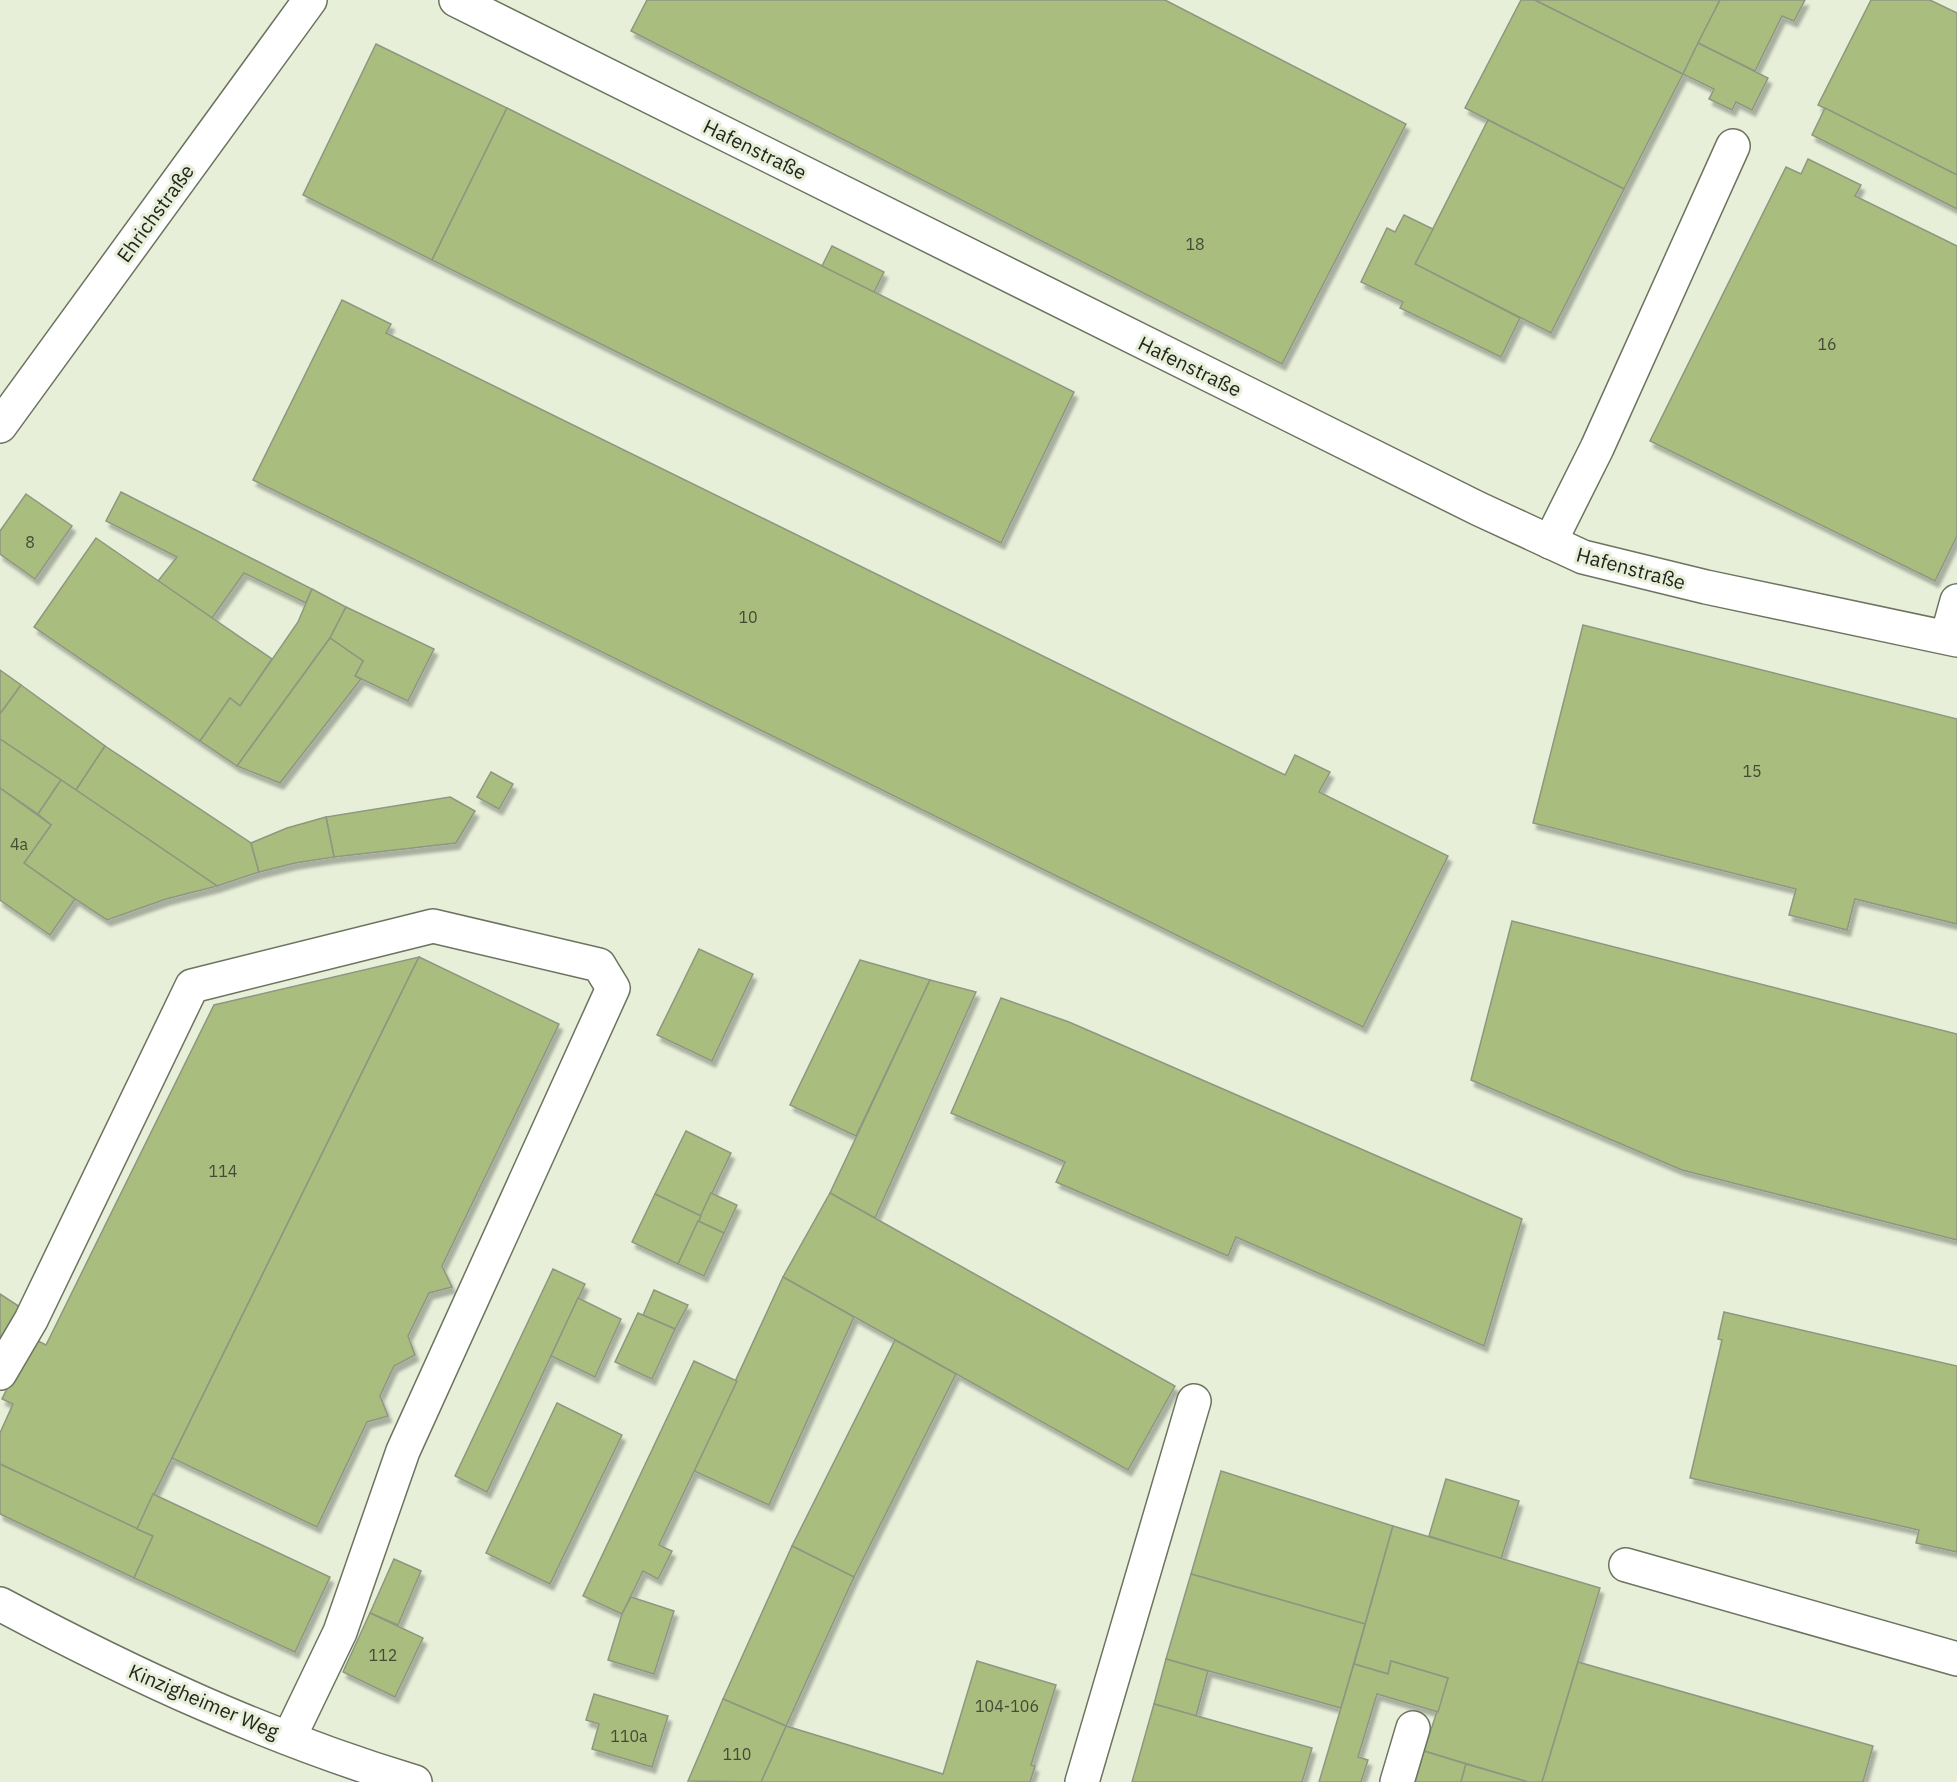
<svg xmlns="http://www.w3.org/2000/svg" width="1957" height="1782" viewBox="0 0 1957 1782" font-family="'IBM Plex Sans',sans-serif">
<defs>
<filter id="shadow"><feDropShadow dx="3.5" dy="6" stdDeviation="1.5" flood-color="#0004"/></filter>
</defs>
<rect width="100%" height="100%" fill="#e7efd9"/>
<g fill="#a9bd7e" stroke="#8f9681" stroke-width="1.5" filter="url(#shadow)">
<path d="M 647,0 L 1165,0 L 1406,124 L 1282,364 L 631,31 Z"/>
<path d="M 1521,0 L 1535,0 L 1683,74 L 1624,189 L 1465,108 Z"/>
<path d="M 1535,0 L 1720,0 L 1683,74 Z"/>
<path d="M 1720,0 L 1805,0 L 1794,21 L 1782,16 L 1755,71 L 1698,43 Z"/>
<path d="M 1871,0 L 1930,0 L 1957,13 L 1957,175 L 1818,105 Z"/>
<path d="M 1698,43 L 1768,78 L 1752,110 L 1736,102 L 1732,110 L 1709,99 L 1714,89 L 1683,74 Z"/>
<path d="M 376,44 L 507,108 L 432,260 L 303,195 Z"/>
<path d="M 507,108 L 1074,392 L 1001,543 L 432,260 Z"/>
<path d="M 1825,108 L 1957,175 L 1957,209 L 1812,135 Z"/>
<path d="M 1488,120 L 1624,189 L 1551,333 L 1415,264 Z"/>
<path d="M 1808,159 L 1861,185 L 1855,196 L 1957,246 L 1957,536 L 1935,581 L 1650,441 L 1786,167 L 1801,174 Z"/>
<path d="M 1404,215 L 1433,229 L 1415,264 L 1520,318 L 1501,357 L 1400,308 L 1403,302 L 1361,282 L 1387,228 L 1395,232 Z"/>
<path d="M 832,246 L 884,272 L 874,292 L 822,266 Z"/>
<path d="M 342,300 L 391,324 L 386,333 L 1285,775 L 1295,755 L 1330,772 L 1319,792 L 1448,856 L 1363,1027 L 253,480 Z"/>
<path d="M 121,492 L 312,589 L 306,603 L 244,573 L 212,618 L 158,581 L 177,557 L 106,521 Z"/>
<path d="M 26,494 L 72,526 L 35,579 L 0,554 L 0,531 Z"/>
<path d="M 96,538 L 272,659 L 240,706 L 230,698 L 200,741 L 34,627 Z"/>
<path d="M 312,589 L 346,607 L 330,638 L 237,766 L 200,741 L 230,698 L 240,706 L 298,622 Z"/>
<path d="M 346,607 L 434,649 L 408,701 L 355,676 L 363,661 L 330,638 Z"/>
<path d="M 1583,625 L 1957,719 L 1957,924 L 1855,899 L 1847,930 L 1789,915 L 1796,889 L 1533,823 Z"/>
<path d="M 330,638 L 363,661 L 355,676 L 361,679 L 280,783 L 237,766 Z"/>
<path d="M 0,670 L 21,685 L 0,714 Z"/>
<path d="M 21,685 L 105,746 L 76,790 L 0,739 L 0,714 Z"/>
<path d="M 0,739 L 61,780 L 38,814 L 0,788 Z"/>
<path d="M 105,746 L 251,843 L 259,872 L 217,886 L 76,790 Z"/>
<path d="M 491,772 L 513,784 L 499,809 L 477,797 Z"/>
<path d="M 61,780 L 76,790 L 217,886 L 166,899 L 107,920 L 75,899 L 24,863 L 51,825 L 38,814 Z"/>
<path d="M 0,788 L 51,825 L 24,863 L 75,899 L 50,935 L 0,900 Z"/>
<path d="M 450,797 L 475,811 L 456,843 L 334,857 L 326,817 Z"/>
<path d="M 326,817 L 334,857 L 295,863 L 259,872 L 251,843 L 287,828 Z"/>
<path d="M 1512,921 L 1957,1034 L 1957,1240 L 1682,1170 L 1471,1080 Z"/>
<path d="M 699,949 L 753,974 L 712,1061 L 657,1035 Z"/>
<path d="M 419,957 L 137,1529 L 0,1464 L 0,1433 L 13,1404 L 2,1399 L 32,1338 L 46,1345 L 214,1005 Z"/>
<path d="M 419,957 L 559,1024 L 442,1266 L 452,1287 L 429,1293 L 408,1336 L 415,1355 L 394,1366 L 380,1396 L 388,1416 L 367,1422 L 317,1527 L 172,1458 Z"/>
<path d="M 860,960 L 930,980 L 856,1136 L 790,1105 Z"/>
<path d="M 930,980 L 976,992 L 875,1218 L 830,1193 Z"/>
<path d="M 1001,998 L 1069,1022 L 1522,1219 L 1484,1346 L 1236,1237 L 1228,1256 L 1056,1182 L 1065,1162 L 951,1113 Z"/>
<path d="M 686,1131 L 731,1153 L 701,1216 L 655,1194 Z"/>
<path d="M 711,1193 L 737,1205 L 724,1233 L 698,1221 Z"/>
<path d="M 830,1193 L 1175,1386 L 1128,1470 L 783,1277 Z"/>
<path d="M 655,1194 L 701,1216 L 678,1264 L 632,1242 Z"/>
<path d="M 698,1221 L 724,1233 L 704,1276 L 678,1264 Z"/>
<path d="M 553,1269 L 585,1284 L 487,1492 L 455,1476 Z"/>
<path d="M 783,1277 L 854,1317 L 769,1505 L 694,1471 Z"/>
<path d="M 654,1290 L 688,1305 L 675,1329 L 643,1315 Z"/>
<path d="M 0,1294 L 20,1307 L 0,1339 Z"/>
<path d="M 578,1298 L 621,1319 L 595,1377 L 551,1356 Z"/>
<path d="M 1724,1312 L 1957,1366 L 1957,1552 L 1916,1543 L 1919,1530 L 1690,1478 L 1722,1340 L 1718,1339 Z"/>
<path d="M 638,1313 L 675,1329 L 652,1379 L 615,1362 Z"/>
<path d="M 895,1340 L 956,1374 L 854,1577 L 792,1546 Z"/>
<path d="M 694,1361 L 737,1381 L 659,1545 L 672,1551 L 658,1579 L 643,1571 L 622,1614 L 583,1596 Z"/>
<path d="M 557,1403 L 622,1435 L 550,1584 L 486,1553 Z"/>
<path d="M 0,1464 L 153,1536 L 134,1578 L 0,1514 Z"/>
<path d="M 1221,1471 L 1393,1526 L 1365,1624 L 1191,1574 Z"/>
<path d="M 1446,1479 L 1519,1501 L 1501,1559 L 1429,1536 Z"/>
<path d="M 153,1494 L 330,1577 L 295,1652 L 134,1578 L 153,1536 L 137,1529 Z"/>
<path d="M 1393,1526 L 1600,1588 L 1542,1782 L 1528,1782 L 1424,1751 L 1448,1678 L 1391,1661 L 1388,1674 L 1354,1664 Z"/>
<path d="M 792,1546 L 854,1577 L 786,1726 L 723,1699 Z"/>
<path d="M 394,1559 L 421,1571 L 398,1625 L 370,1613 Z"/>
<path d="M 1191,1574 L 1365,1624 L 1341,1708 L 1166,1659 Z"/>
<path d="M 631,1597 L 674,1611 L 654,1674 L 608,1660 L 622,1614 Z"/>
<path d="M 370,1613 L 423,1638 L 395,1697 L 343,1672 Z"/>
<path d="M 1166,1659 L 1208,1671 L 1196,1716 L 1154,1704 Z"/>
<path d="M 977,1661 L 1056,1685 L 1031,1765 L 1035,1766 L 1030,1782 L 761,1782 L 786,1726 L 943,1774 Z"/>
<path d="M 1391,1661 L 1448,1678 L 1438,1712 L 1377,1694 L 1358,1757 L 1368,1760 L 1361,1782 L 1319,1782 L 1354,1664 L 1388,1674 Z"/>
<path d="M 1578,1662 L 1873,1746 L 1863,1782 L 1542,1782 Z"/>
<path d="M 594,1694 L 668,1716 L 652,1767 L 592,1749 L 599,1724 L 586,1720 Z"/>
<path d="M 723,1699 L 786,1726 L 761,1782 L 688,1781 Z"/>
<path d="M 1154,1704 L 1312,1748 L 1302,1782 L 1132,1782 Z"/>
<path d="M 1424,1751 L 1466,1764 L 1461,1782 L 1415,1782 Z"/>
<path d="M 1466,1764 L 1528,1782 L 1461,1782 Z"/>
</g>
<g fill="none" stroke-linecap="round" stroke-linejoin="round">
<g stroke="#6c735f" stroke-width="36">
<g id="minor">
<path d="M 456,0 L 1479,509 L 1583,557 L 1706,587 L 1957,640"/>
<path d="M 0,426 L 310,0"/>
<path d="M 1550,542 L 1597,448 L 1733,146"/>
<path d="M 1947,637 L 1957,601"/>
<path d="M 0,1373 L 31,1320 L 192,986 L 433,926 L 599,965 L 613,988 L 403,1451 L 340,1632 L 289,1738"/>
<path d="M 1626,1565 L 1957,1659"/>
<path d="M 0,1604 C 133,1675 271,1739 415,1782"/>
<path d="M 1082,1782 L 1194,1401"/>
<path d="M 1397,1782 L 1413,1728"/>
</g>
</g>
<use href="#minor" stroke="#fff" stroke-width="33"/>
</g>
<g text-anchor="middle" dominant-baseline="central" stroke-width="6" stroke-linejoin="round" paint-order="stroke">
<g font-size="16" fill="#444b35">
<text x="1195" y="244">18</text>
<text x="1827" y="344">16</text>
<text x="30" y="542">8</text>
<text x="748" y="617">10</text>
<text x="1752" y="771">15</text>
<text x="19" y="844">4a</text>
<text x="223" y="1171">114</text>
<text x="383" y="1655">112</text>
<text x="1007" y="1706">104-106</text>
<text x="629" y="1736">110a</text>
<text x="737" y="1754">110</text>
</g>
<g font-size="20" fill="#22251d" stroke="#e7efd9">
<text transform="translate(755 149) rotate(26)">Hafenstraße</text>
<text transform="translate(155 213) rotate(-54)">Ehrichstraße</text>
<text transform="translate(1190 366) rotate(26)">Hafenstraße</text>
<text transform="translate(1631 568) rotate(15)">Hafenstraße</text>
<text transform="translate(204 1701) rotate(23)">Kinzigheimer Weg</text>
</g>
</g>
</svg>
